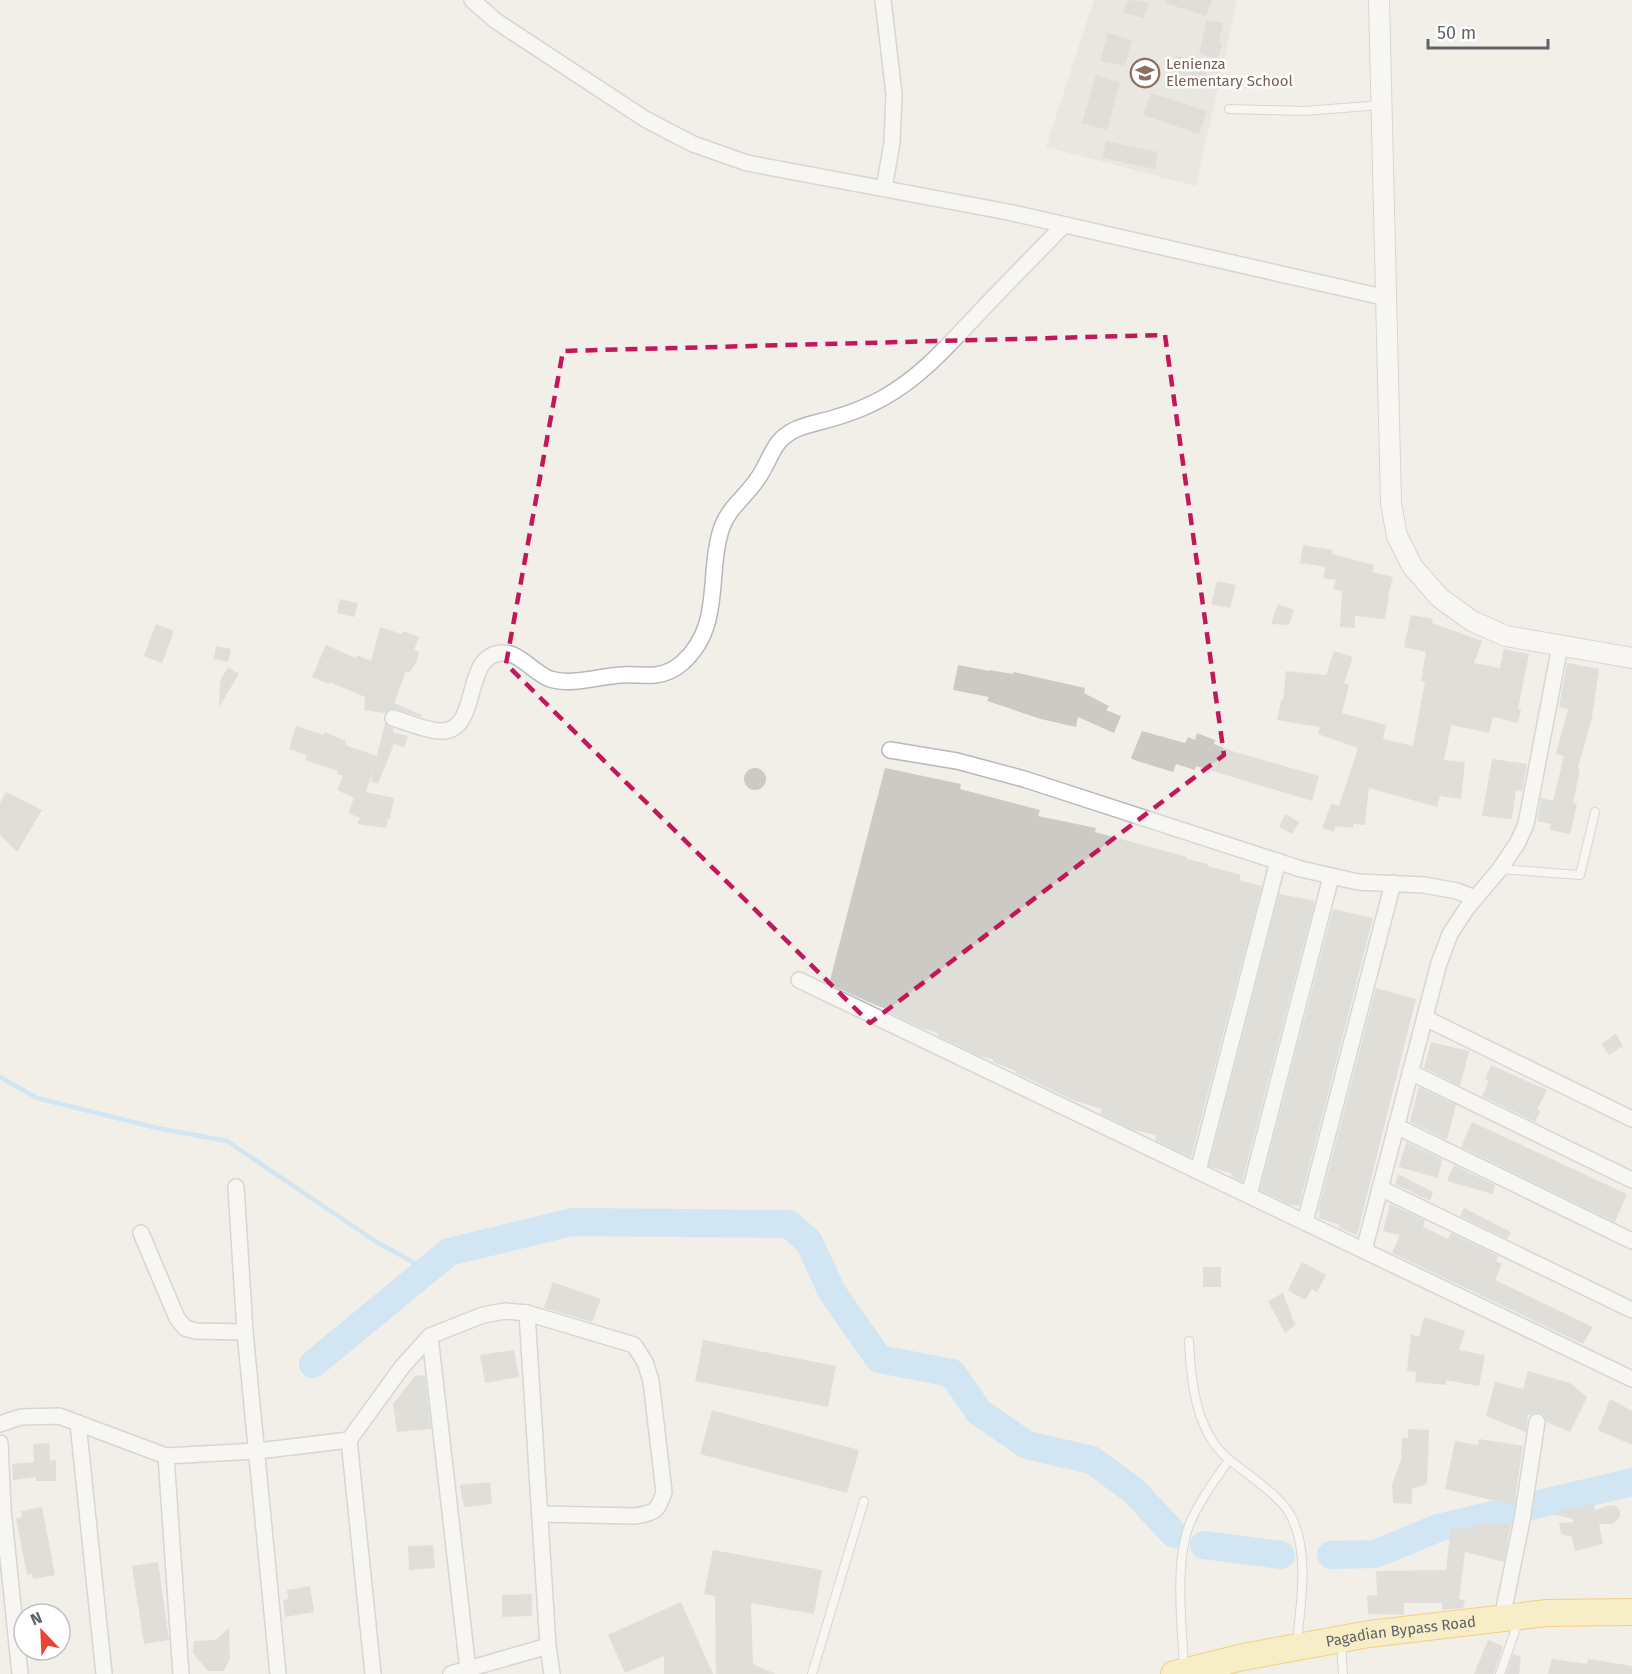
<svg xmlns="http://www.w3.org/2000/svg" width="1632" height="1674" viewBox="0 0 1632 1674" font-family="'Fira Sans',sans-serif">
<rect width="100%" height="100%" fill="#f1efe8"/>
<path fill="#e1ded6" d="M 1094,0 L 1237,0 L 1196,186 L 1046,147 Z"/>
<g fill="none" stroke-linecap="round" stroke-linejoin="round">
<path stroke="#aadaff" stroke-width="4.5" d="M 0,1077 L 37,1098 L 157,1128 L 227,1141 L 375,1241 L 427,1270"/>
<g stroke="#aadaff" stroke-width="28">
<path d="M 313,1364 L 449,1252 L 572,1222 L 789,1224 L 809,1242 L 832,1292 L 879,1359 L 952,1373 L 979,1412 L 1027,1445 L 1092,1460 L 1134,1491 L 1174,1534"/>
<path d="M 1204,1545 L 1281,1555"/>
<path d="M 1331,1555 L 1375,1554 L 1438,1528 L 1632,1482"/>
</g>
</g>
<g fill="#cccac5">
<path d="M 1127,0 L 1149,2 L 1144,18 L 1123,13 Z"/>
<path d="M 1165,0 L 1212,0 L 1206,16 L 1165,3 Z"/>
<path d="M 1207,20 L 1223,23 L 1219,42 L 1222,43 L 1218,59 L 1199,54 Z"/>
<path d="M 1108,33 L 1132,40 L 1125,66 L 1100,61 Z"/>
<path d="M 1176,56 L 1209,62 L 1205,82 L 1172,75 Z"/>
<path d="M 1096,75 L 1120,83 L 1107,130 L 1082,123 Z"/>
<path d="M 1151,93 L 1207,111 L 1199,134 L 1143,115 Z"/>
<path d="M 1106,141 L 1158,152 L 1155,169 L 1102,158 Z"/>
<path d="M 1303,545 L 1333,550 L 1332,554 L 1374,565 L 1372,572 L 1393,577 L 1388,595 L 1389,596 L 1385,619 L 1355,616 L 1355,628 L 1340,627 L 1342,591 L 1333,589 L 1336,580 L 1323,578 L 1326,567 L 1300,563 Z"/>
<path d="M 1217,581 L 1236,585 L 1230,608 L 1211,604 Z"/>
<path d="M 340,599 L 358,603 L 354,617 L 337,613 Z"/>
<path d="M 1278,604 L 1294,610 L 1289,625 L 1271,624 Z"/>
<path d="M 1411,615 L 1433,619 L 1432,623 L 1482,641 L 1474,663 L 1500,668 L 1504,649 L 1529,654 L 1518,709 L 1521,710 L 1518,723 L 1493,717 L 1489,733 L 1451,725 L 1444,760 L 1465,762 L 1461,799 L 1440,796 L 1437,807 L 1369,788 L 1365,825 L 1353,824 L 1353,828 L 1336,826 L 1334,832 L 1322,828 L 1331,804 L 1339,806 L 1358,748 L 1318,734 L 1320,727 L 1277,720 L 1281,700 L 1283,700 L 1286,671 L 1326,675 L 1334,651 L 1353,657 L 1344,683 L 1349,685 L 1342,713 L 1386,725 L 1383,739 L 1413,746 L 1425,682 L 1421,681 L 1426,652 L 1404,647 Z"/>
<path d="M 156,624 L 174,631 L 162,663 L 144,656 Z"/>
<path d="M 380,627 L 402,634 L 403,631 L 419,637 L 414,650 L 419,652 L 416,663 L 409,673 L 406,671 L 394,703 L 422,715 L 421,717 L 395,709 L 390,709 L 385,713 L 364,710 L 365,697 L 330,682 L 329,684 L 312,677 L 326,645 L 356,658 L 357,655 L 371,661 Z"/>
<path d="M 216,646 L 231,649 L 228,662 L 214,659 Z"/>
<path d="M 1567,663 L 1599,669 L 1592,717 L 1578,768 L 1580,769 L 1573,803 L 1577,804 L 1570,834 L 1550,830 L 1551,824 L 1537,821 L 1541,798 L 1553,801 L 1564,756 L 1556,754 L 1568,709 L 1559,707 Z"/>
<path d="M 958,665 L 990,671 L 990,670 L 1013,674 L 1014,672 L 1085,688 L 1084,693 L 1109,706 L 1106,710 L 1121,716 L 1114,733 L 1078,717 L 1076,727 L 1041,719 L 987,701 L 989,697 L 953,690 Z"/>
<path d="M 228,667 L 239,674 L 219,707 L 220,681 Z"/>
<path d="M 385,723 L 394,729 L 393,732 L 408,736 L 404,747 L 394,744 L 378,784 L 371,781 L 373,770 L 366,792 L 394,798 L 390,819 L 388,818 L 386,828 L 357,824 L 360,818 L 348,813 L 354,798 L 337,790 L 343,776 L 337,774 L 338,771 L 305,760 L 307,755 L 289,749 L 296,726 L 324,735 L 325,732 L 346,741 L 345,745 L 377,756 Z"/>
<path d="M 1142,731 L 1185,743 L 1188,737 L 1195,740 L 1197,733 L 1215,740 L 1214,744 L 1232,751 L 1319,776 L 1312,801 L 1196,766 L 1195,770 L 1176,764 L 1173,772 L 1134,760 L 1131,758 Z"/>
<path d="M 1492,759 L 1527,764 L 1522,791 L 1516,790 L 1512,819 L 1482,816 Z"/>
<circle cx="755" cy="779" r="11"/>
<path d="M 885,768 L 961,784 L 960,789 L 1040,810 L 1038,816 L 1096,828 L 1095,832 L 1187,857 L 1187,859 L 1208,864 L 1208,866 L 1241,875 L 1239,880 L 1262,886 L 1191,1157 L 1155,1140 L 1156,1135 L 1134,1130 L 1100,1114 L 1102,1109 L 1075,1101 L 1016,1073 L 1016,1071 L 993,1062 L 993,1059 L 979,1056 L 938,1036 L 938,1033 L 921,1028 L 883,1010 L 884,1008 L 873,1004 L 829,984 Z"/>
<path d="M 6,792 L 42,810 L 17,852 L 0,835 L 0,803 Z"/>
<path d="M 1285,814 L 1299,822 L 1292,834 L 1279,827 Z"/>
<path d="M 1279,894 L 1315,901 L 1242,1182 L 1231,1176 L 1232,1174 L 1209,1166 Z"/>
<path d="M 1333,909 L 1373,918 L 1299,1206 L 1288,1204 L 1260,1190 Z"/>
<path d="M 1376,988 L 1416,999 L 1357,1235 L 1339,1228 L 1340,1225 L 1319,1218 L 1320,1211 L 1318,1211 Z"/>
<path d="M 1616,1034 L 1623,1046 L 1609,1055 L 1601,1044 Z"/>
<path d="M 1431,1042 L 1469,1051 L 1460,1086 L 1424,1068 Z"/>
<path d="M 1491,1065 L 1547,1090 L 1537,1110 L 1540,1111 L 1535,1122 L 1482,1096 L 1489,1081 L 1485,1079 Z"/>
<path d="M 1419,1087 L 1456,1105 L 1447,1140 L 1410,1122 Z"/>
<path d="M 1472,1122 L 1627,1194 L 1615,1222 L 1461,1147 Z"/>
<path d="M 1406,1142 L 1442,1159 L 1438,1178 L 1399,1167 Z"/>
<path d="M 1454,1165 L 1495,1185 L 1493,1194 L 1447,1181 Z"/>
<path d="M 1398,1174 L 1433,1192 L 1430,1201 L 1395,1184 Z"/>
<path d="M 1390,1204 L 1425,1220 L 1423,1227 L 1448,1239 L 1451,1233 L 1498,1256 L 1496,1261 L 1502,1264 L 1495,1280 L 1593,1327 L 1583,1344 L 1392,1253 L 1400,1235 L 1383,1231 Z"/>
<path d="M 1464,1208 L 1511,1232 L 1507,1239 L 1460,1216 Z"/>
<path d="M 1302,1262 L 1326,1275 L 1317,1292 L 1312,1289 L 1305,1300 L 1288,1290 Z"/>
<rect x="1203" y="1267" width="18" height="20"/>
<path d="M 553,1282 L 601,1299 L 592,1322 L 544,1308 Z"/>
<path d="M 1283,1293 L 1293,1320 L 1296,1324 L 1285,1333 L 1268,1301 Z"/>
<path d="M 1424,1317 L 1465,1331 L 1459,1350 L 1485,1355 L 1479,1386 L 1446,1380 L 1446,1385 L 1415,1382 L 1416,1372 L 1407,1371 L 1411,1334 L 1419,1337 Z"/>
<path d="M 703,1340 L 836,1366 L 828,1407 L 695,1381 Z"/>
<path d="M 514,1350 L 519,1377 L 485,1383 L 480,1355 Z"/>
<path d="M 1528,1371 L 1570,1383 L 1587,1397 L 1570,1432 L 1547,1422 L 1544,1415 L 1539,1413 L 1528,1415 L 1526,1432 L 1486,1416 L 1495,1382 L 1523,1389 Z"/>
<path d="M 425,1375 L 431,1429 L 397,1432 L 393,1404 L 415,1376 Z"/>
<path d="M 1610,1399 L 1632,1411 L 1632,1445 L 1598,1430 Z"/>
<path d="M 712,1410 L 859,1450 L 847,1493 L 700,1454 Z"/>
<path d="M 1408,1429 L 1429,1430 L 1427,1484 L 1412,1489 L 1412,1504 L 1393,1503 L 1392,1485 L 1401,1460 L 1402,1438 L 1408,1438 Z"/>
<path d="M 1479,1439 L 1523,1446 L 1514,1505 L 1445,1489 L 1455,1441 L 1478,1445 Z"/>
<path d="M 49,1443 L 50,1460 L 56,1460 L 56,1481 L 36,1481 L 36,1477 L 13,1480 L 12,1464 L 34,1462 L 33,1444 Z"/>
<path d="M 490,1482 L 492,1504 L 464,1507 L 460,1485 Z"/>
<path d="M 1594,1503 L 1595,1510 L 1610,1505 L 1616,1506 L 1620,1511 L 1620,1517 L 1613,1524 L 1599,1524 L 1603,1544 L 1575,1551 L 1572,1537 L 1561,1534 L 1559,1523 L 1573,1522 L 1573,1519 L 1551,1514 Z"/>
<path d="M 42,1507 L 55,1575 L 33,1579 L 32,1574 L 27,1575 L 16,1518 L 22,1517 L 21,1511 Z"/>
<path d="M 1475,1524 L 1511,1524 L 1504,1562 L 1465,1552 L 1459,1599 L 1465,1600 L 1463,1608 L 1442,1610 L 1442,1603 L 1404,1603 L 1404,1615 L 1368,1614 L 1367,1595 L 1377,1596 L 1376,1571 L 1446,1570 L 1451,1527 L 1474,1530 Z"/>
<path d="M 433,1545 L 435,1568 L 409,1570 L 408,1546 Z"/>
<path d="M 713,1550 L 822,1570 L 814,1614 L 751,1603 L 753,1664 L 776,1674 L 716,1674 L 715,1596 L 704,1594 Z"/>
<path d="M 158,1562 L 169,1640 L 144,1644 L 132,1566 Z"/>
<path d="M 310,1586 L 314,1612 L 285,1617 L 283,1600 L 288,1599 L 287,1590 Z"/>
<path d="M 532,1594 L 532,1616 L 502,1617 L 502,1595 Z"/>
<path d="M 681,1602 L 713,1674 L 664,1674 L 664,1656 L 625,1673 L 608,1635 Z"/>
<path d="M 229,1628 L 230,1658 L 224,1671 L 208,1671 L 193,1653 L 194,1641 L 216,1640 Z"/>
<path d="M 1488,1640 L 1503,1646 L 1494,1674 L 1474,1674 Z"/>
<path d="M 1513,1654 L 1521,1657 L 1519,1674 L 1506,1674 Z"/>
<path d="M 1552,1659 L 1587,1664 L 1588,1659 L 1632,1666 L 1632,1674 L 1548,1674 Z"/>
</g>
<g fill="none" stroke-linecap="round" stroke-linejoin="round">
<g stroke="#b5b8bc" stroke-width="10">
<g id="service">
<path d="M 1229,109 L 1305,111 L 1380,105"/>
<path d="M 1500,869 L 1580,875 L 1595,812"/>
<path d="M 1189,1341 C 1191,1383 1196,1435 1232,1462 C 1250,1476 1283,1498 1292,1518 C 1310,1556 1300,1604 1297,1645"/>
<path d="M 1341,1643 L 1343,1674"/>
<path d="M 1184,1666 C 1182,1624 1174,1563 1190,1523 C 1200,1500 1215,1480 1229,1460"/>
<path d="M 812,1674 L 864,1501"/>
<path d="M 1500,1674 L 1519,1620"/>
</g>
</g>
<g stroke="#b5b8bc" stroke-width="18">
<g id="minor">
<path d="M 472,0 L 496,21 L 645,119 L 693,144 L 747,163 L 1008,212 L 1387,298"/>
<path d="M 883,0 L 894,94 L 892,143 L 884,188"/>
<path d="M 393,718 C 407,722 424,730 439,731 C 483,734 460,652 504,653 C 520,653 534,673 550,679 C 572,686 599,676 622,675 C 633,674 644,676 655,675 C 665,674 674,670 682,663 C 724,626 706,573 722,527 C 728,509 745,497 756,481 C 765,470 769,455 778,443 C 791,426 814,424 834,418 C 851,413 867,407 883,398 C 919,378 945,349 973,319 C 1003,287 1034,256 1064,225"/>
<path d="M 890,750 L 957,761 L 1024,779 L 1301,869 L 1358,882 L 1424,885 L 1457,891 L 1475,898"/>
<path d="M 799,980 L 1632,1379"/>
<path d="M 1425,1018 L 1632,1119"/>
<path d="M 1410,1072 L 1632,1180"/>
<path d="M 1396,1126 L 1632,1241"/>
<path d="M 1198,1171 L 1278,861"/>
<path d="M 236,1187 L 245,1332 L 278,1674"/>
<path d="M 1380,1188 L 1632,1310"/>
<path d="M 1249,1195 L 1331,877"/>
<path d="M 1305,1222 L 1393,883"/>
<path d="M 141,1233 L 177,1318 L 185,1328 L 196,1331 L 245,1332"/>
<path d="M 1364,1250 L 1439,963 L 1450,934 L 1467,908 L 1500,869 L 1518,842 L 1526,824 L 1560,646"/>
<path d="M 527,1313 L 548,1646 L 552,1674"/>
<path d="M 430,1336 L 468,1670"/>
<path d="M 78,1423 L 104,1674"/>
<path d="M 0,1424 L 21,1417 L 59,1416 L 166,1456 L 258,1451 L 349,1440 L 402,1367 L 430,1336 L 483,1315 L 505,1311 L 527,1313 L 634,1345 L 645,1362 L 651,1381 L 664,1492 C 658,1511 655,1513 635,1516 L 540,1514"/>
<path d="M 349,1440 L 373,1674"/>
<path d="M 0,1443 L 3,1509 L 20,1674"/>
<path d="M 166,1456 L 181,1674"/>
<path d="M 1502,1618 L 1522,1520 L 1537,1422"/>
<path d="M 451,1674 L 548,1646"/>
</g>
</g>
<g stroke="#b5b8bc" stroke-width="22">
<path id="tertiary" d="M 1379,0 L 1391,503 L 1397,536 L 1412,566 L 1440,598 L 1472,621 L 1506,636 L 1632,658"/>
</g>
<g stroke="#f9ab00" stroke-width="28">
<g id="trunk">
<path id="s1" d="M 1174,1674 L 1243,1657 L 1369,1634 L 1547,1613 L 1632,1612"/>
</g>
</g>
<use href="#service" stroke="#fff" stroke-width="8"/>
<use href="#minor" stroke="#fff" stroke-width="15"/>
<use href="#tertiary" stroke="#fff" stroke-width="20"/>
<use href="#trunk" stroke="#feeaa1" stroke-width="26"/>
</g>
<path d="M0 0H1632V1674H0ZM 1165,335 L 1224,755 L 870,1023 L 506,664 L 563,351 Z" fill="#f1efe8" fill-opacity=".55" fill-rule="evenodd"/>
<path fill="none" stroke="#c2185b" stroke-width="4.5" stroke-dasharray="12 8" stroke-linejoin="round" d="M 1165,335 L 1224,755 L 870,1023 L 506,664 L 563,351 Z"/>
<defs>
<g id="school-ring" transform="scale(1.5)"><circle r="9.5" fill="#fff" stroke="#8d6e63" stroke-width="1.5"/><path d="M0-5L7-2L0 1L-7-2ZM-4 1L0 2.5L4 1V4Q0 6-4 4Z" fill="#8d6e63"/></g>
</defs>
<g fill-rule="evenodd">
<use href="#school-ring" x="1145" y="73"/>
</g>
<g text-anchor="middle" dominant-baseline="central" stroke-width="5" stroke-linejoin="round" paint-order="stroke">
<g font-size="15" fill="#785e54" stroke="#fff" text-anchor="start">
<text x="1166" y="64">Lenienza<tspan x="1166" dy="17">Elementary School</tspan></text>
</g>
<g font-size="15" fill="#5f6368" stroke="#fff">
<text stroke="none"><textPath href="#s1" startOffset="231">Pagadian Bypass Road</textPath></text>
</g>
</g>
<g transform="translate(42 1632) rotate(337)"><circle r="28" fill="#ffffff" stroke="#bfc1c3" stroke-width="1.5"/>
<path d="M0-4.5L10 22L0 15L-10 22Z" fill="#ea4335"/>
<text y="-9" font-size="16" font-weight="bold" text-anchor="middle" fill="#5f6368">N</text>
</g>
<path d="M1428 39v9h120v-9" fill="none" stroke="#5f6368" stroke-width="3"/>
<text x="1437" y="39" font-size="18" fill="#5f6368" stroke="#ffffff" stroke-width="4.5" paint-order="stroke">50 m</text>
</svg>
